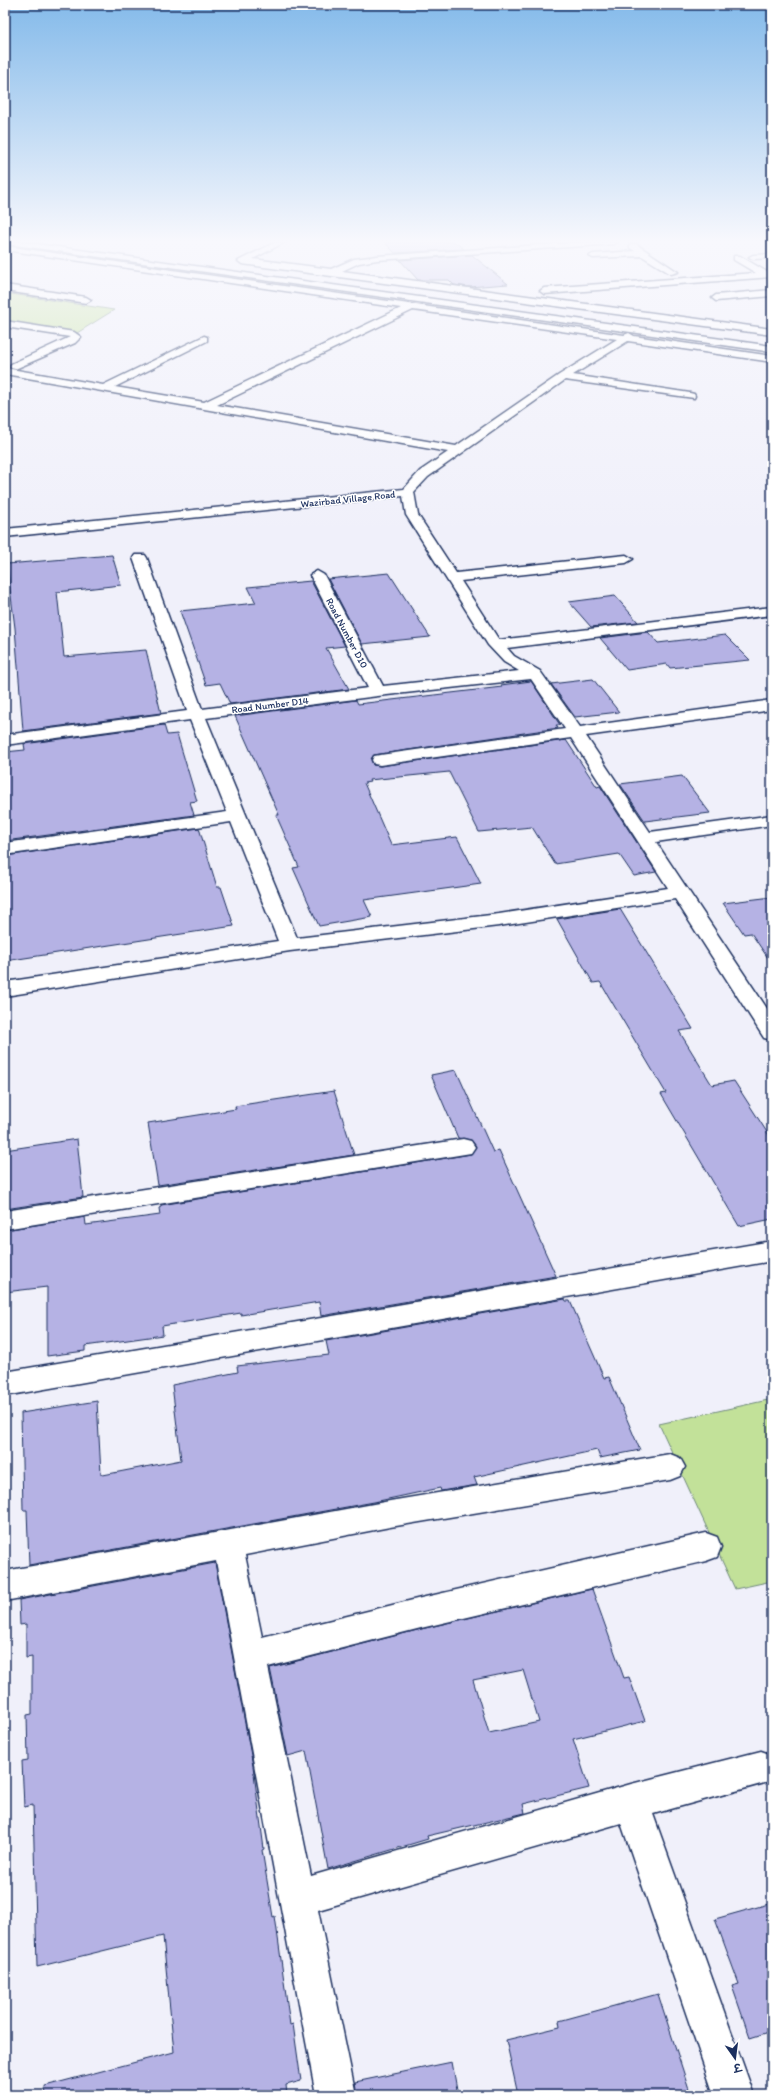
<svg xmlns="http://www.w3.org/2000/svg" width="777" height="2100" viewBox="0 0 777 2100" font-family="Itim,'Playpen Sans Deva',sans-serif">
<rect width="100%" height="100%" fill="#f0f0fa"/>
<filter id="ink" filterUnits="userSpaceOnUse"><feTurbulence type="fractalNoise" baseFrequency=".025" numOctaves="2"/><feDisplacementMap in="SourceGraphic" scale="8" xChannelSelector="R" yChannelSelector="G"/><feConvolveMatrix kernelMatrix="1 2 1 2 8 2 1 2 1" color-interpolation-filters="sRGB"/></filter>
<g filter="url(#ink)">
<g fill="#c2e199" stroke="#6e887c">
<path d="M 5,293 L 114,310 L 77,333 L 5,322 Z"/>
<path d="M 768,1400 L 772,1407 L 772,1581 L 735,1589 L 659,1424 Z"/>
</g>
<g fill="#b5b2e4" stroke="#1b2f5e" fill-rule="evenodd">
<path d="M 384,242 L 455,242 L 464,249 L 395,253 Z"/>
<path d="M 472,255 L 508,284 L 469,287 L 454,285 L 449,280 L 418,280 L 400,260 Z"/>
<path d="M 112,555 L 121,585 L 57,592 L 64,657 L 146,650 L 161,713 L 23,731 L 15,628 L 7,564 Z"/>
<path d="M 389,573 L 430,637 L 362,644 L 328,579 Z"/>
<path d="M 311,581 L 345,646 L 326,648 L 349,689 L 230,704 L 220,683 L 206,685 L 180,611 L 256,603 L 248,587 Z"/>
<path d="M 615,596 L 638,622 L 591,627 L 569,602 Z"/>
<path d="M 648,632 L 658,643 L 725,635 L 750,660 L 670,668 L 667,664 L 627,670 L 600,638 Z"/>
<path d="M 593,679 L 619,712 L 575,717 L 551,684 Z"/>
<path d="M 531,681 L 560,725 L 556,725 L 558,728 L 374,755 L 371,759 L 373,765 L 380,766 L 566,740 L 597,787 L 600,786 L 656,872 L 634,876 L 619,854 L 555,864 L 532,827 L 479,832 L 449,772 L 369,780 L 370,782 L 364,783 L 391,845 L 457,837 L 481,884 L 364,900 L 372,917 L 319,926 L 293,868 L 299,867 L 276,815 L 279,815 L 235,716 L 356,700 L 358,704 L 502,687 L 501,685 Z"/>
<path d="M 164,725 L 167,735 L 177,734 L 197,801 L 190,802 L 194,815 L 5,841 L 5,752 L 25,750 L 24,744 Z"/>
<path d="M 682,776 L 710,813 L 645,821 L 620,784 Z"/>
<path d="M 199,828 L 217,887 L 221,887 L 234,926 L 5,961 L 5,856 Z"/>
<path d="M 772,897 L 772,964 L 751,933 L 744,934 L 723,903 Z"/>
<path d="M 620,909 L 693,1029 L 679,1031 L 712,1085 L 734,1081 L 772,1140 L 772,1219 L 739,1226 L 661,1094 L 666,1093 L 600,982 L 593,983 L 557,919 Z"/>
<path d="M 456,1070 L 493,1152 L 499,1150 L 556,1276 L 321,1316 L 319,1302 L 241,1315 L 241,1313 L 162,1326 L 163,1335 L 85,1346 L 85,1351 L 47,1356 L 47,1287 L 5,1292 L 5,1230 L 85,1217 L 86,1225 L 160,1215 L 159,1208 L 161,1207 L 161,1205 L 471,1154 L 476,1146 L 471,1140 L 458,1138 L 431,1075 Z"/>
<path d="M 334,1091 L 354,1155 L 158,1185 L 148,1123 L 236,1109 L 235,1106 Z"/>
<path d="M 77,1139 L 83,1197 L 5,1209 L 5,1150 Z"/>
<path d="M 565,1299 L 566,1301 L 570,1301 L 604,1378 L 609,1377 L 640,1450 L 600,1458 L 597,1450 L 474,1477 L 477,1485 L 441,1491 L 440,1488 L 374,1502 L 29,1565 L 27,1510 L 23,1510 L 21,1413 L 97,1401 L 101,1474 L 103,1475 L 181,1460 L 172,1385 L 238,1372 L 237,1366 L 329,1355 L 326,1341 Z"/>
<path d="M 215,1563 L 253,1766 L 264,1849 L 262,1850 L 273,1917 L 275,1916 L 290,2025 L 293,2024 L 301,2081 L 286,2085 L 287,2095 L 46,2095 L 45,2086 L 174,2052 L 163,1936 L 37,1967 L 33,1805 L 24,1807 L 22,1761 L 28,1760 L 27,1715 L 32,1714 L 32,1657 L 26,1658 L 26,1624 L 20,1625 L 19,1600 Z"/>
<path d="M 592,1589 L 624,1678 L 629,1677 L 645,1721 L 573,1739 L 589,1788 L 523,1804 L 525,1813 L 427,1836 L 428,1839 L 328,1869 L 306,1751 L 288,1756 L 270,1668 L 421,1629 ZM 523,1670 L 539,1722 L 489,1733 L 473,1680 Z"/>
<path d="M 772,1903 L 772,2031 L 750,2038 L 732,1986 L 739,1984 L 715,1919 Z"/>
<path d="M 658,1994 L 691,2095 L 518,2095 L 506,2040 L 560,2027 L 559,2021 Z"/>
<path d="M 452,2062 L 458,2095 L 357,2095 L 355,2082 Z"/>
</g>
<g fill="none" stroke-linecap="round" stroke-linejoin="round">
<g stroke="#1b2f5e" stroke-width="3">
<g id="minor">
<path d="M 276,242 L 285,242 L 253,259 L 331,269 L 354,259 L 377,256 L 586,242 L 618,242 L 614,244 L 377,260 L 359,263 L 342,271 L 772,329 L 772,335 L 242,264 L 238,261 Z"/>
<path d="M 630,244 L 636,244 L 678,272 L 671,274 L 642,256 L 593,258 L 589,256 L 593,254 L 635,251 L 630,248 Z"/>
<path d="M 5,246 L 624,335 L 629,333 L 634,336 L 772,356 L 772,362 L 628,341 L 573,375 L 690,393 L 694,394 L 695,396 L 694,398 L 565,380 L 428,477 L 414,492 L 418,515 L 456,573 L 626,555 L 633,559 L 626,563 L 461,581 L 499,640 L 772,607 L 772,615 L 507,648 L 514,656 L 540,671 L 580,727 L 772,700 L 772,710 L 586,736 L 650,832 L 772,815 L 772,825 L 656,842 L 772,1016 L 772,1040 L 764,1038 L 675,899 L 499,926 L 290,951 L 5,996 L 5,982 L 278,941 L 231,822 L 5,855 L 5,843 L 227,812 L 190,720 L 5,745 L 5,735 L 187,711 L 133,558 L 135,555 L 145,555 L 147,558 L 202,709 L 368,688 L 310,575 L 317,571 L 324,575 L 383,686 L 519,671 L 504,662 L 488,645 L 406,515 L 403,496 L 5,537 L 5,529 L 404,489 L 420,471 L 448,452 L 5,374 L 5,368 L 103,385 L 204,336 L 207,337 L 207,341 L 115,387 L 204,402 L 401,308 L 5,250 ZM 413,310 L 617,339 L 559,375 L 456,446 L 217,405 ZM 531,679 L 565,729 L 380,755 L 374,756 L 372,760 L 374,764 L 380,765 L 571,738 L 668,888 L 499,914 L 297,938 L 206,718 L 378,696 Z"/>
<path d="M 772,254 L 772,258 L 753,259 L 749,257 L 753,255 Z"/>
<path d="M 734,256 L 740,256 L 767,272 L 772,271 L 772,277 L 544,294 L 540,291 L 544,288 L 756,273 L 734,260 Z"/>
<path d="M 5,285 L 86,297 L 91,300 L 86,303 L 5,291 Z"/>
<path d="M 772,290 L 772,296 L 716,301 L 712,298 L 716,295 Z"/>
<path d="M 5,321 L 74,332 L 81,337 L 75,343 L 15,369 L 11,368 L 10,366 L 11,364 L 70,337 L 5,327 Z"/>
<path d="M 463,1139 L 471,1141 L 475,1147 L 471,1153 L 5,1229 L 5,1211 Z"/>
<path d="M 772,1241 L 772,1261 L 5,1396 L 5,1372 Z"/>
<path d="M 670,1454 L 680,1458 L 685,1467 L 680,1476 L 670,1480 L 390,1527 L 245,1555 L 262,1637 L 421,1598 L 706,1533 L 717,1537 L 721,1547 L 717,1557 L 706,1561 L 421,1628 L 268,1667 L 311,1876 L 631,1784 L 761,1751 L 772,1755 L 772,1781 L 653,1814 L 754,2095 L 714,2095 L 621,1823 L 318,1910 L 356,2095 L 316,2095 L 216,1561 L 5,1601 L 5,1571 L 390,1501 Z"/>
</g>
</g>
<g stroke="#1b2f5e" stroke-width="3">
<path id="secondary" d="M 5,242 L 22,242 L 772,346 L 772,352 L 8,244 L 5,244 Z"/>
</g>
<use href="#minor" fill="#fff" fill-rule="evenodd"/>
<use href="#secondary" fill="#fff" fill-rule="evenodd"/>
</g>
</g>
<linearGradient id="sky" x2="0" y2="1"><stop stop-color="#84baea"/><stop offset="0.45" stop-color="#f8f8fd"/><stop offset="1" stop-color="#f8f8fd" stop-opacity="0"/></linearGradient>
<rect width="777" height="536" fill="url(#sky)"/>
<g text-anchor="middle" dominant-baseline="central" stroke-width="3" stroke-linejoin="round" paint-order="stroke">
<g font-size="10" fill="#1b2f5e" stroke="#fff">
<text transform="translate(348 499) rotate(-6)">Wazirbad Village Road</text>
<text transform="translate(347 633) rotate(62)">Road Number D10</text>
<text transform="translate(270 705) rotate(-7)">Road Number D14</text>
</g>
</g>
<rect width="777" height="2100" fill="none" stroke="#fff" stroke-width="20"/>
<rect x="10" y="10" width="757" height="2080" fill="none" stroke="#1b2f5e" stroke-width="1.5" filter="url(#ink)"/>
<g transform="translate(735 2058) rotate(166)" stroke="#ffffff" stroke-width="3" paint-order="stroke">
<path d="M0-3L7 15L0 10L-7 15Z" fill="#1b2f5e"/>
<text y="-6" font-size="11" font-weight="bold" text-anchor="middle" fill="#1b2f5e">उ</text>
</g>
</svg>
